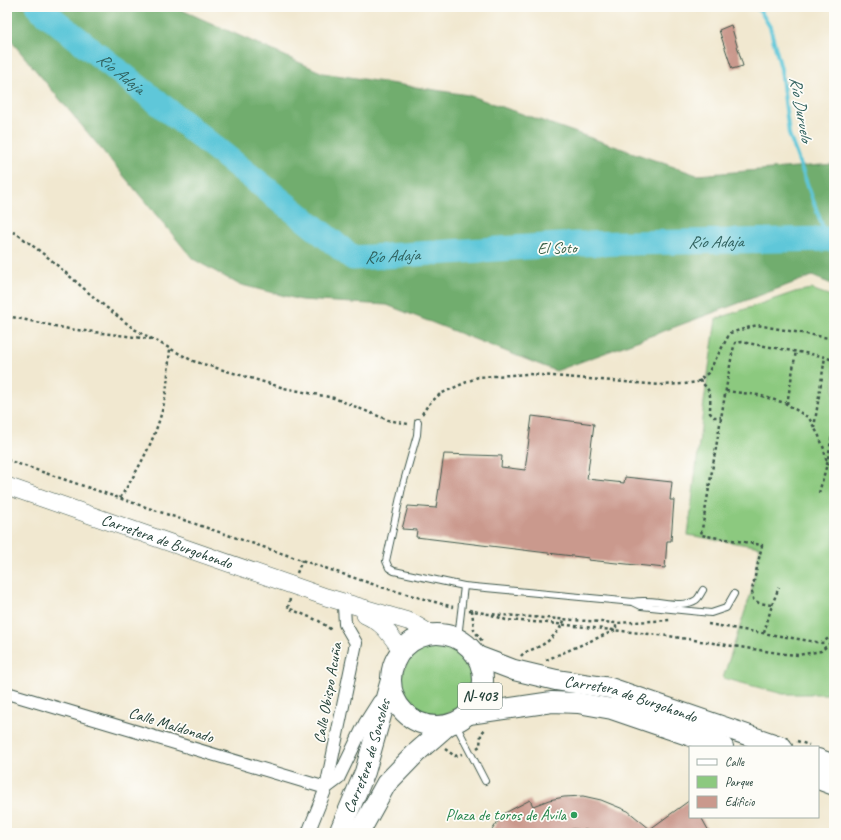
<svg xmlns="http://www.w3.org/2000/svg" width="841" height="840" viewBox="0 0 841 840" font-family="Caveat,sans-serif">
<rect width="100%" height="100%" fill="#fdfcf7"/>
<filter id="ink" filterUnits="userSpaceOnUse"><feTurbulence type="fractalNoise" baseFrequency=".025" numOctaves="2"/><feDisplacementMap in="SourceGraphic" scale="8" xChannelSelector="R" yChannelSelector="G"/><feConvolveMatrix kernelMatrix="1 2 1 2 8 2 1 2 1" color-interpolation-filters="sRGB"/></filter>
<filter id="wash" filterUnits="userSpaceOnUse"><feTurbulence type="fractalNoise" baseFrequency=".012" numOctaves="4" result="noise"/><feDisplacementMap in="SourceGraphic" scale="16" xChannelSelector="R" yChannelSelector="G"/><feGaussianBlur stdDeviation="0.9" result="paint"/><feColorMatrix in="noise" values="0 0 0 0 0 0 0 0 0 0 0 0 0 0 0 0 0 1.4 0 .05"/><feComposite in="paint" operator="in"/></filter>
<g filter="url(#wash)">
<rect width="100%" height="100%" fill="#f1e8d0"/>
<g fill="#8cc97f" stroke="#56835a">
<path d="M 811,289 L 834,297 L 834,693 L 827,694 L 783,694 L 723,678 L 751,593 L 760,547 L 688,535 L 704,402 L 716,319 L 795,292 Z"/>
<circle cx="437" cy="680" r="35"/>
</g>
<path fill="#71ad6e" stroke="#487551" d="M 7,7 L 175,7 L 323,73 L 468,95 L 697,175 L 834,164 L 834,285 L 812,276 L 556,371 L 387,305 L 301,300 L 238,284 L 193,259 L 7,36 Z"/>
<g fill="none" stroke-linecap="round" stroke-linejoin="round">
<path stroke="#5ec7d9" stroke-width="4" d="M 756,7 L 761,12 L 770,27 L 781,69 L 789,134 L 827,239"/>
<path stroke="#5ec7d9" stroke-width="25" id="s1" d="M 38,7 L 353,258 L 575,244 L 834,239"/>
</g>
<g id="blocks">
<g fill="#ca998d">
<path d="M 731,25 L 743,66 L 732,69 L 719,30 Z"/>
<path d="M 532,416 L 594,424 L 587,479 L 624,483 L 625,477 L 672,482 L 670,500 L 674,500 L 671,541 L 667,541 L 665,568 L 588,560 L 589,558 L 416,537 L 417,530 L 402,529 L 408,506 L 436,508 L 444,454 L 502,456 L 501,467 L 525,470 Z"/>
<path d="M 583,796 L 601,800 L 628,811 L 650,829 L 690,800 L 690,817 L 701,817 L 710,833 L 594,833 L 586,830 L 573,829 L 555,833 L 490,833 L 503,814 L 530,800 L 533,806 L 549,800 L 564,797 Z"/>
</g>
</g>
</g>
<g filter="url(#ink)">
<use href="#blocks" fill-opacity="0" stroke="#3e574b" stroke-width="1"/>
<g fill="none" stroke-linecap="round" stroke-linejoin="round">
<g stroke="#3e574b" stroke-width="8">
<g id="service">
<path d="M 418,422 L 417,435 L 402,488 L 386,561 L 389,568 L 394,571 L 464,586 L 633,602 C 652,597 681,610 696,600 C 699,598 701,593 703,590"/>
<path d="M 633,602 L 641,606 L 711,613 L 726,608 L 734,594"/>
<path d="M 458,638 L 464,586"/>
<path d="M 455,723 L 485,781"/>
</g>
</g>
<g stroke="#3e574b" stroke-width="14">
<g id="minor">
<path d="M 7,693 L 326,788"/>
<path d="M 326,788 L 338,779 L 365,723 L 379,701"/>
<path d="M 308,833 L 326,788 L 356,643 L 345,624 L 344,606"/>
</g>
</g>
<g stroke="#3e574b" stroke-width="18">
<g id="secondary">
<path id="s2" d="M 7,486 L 326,597 L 411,622 L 431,634"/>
<path d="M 365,615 C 385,624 389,634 402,651"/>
</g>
</g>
<g stroke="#3e574b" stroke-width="22">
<g id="trunk">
<circle cx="437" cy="680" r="46"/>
<path id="s3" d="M 477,656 L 514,670 L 556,680 L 610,688 L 782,747"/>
<path d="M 469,714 L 552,702 L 578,703 L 612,709 L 723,747"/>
<path d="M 818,759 L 834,765"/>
<path d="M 818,779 L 834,785"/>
<path id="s4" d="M 339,833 L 365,772 L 391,680"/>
<path d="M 359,833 L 386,784 L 417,752 L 448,725"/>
</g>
</g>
<g stroke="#3e574b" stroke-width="2.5" stroke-dasharray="3 3" stroke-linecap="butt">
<path d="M 7,231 L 16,233 L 50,259 L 97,300 L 134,329 L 193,361 L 284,388 L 334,398 L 388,420 L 408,424"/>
<path d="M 7,316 L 69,329 L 151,339"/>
<path d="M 699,380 C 713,392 710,396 710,413 L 714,417 L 721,417"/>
<path d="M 726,391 L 758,395 L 785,403 L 809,418 L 819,436 L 824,449 L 827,464 L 834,465"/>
<path d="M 787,404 L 796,351"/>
<path d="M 422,414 L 428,405 L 440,394 L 478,377 L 528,374 L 660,385 L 684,384 L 697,382 L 708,373 L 730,333 L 757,325 L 834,339"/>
<path d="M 814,428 L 825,357"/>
<path d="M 7,460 L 381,587 L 453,607"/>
<path d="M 819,493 L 827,464 L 834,423"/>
<path d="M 120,498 C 138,470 155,440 163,407 C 168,388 168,368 170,349"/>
<path d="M 297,573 L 302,560"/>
<path d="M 290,599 L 288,608 L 319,621 L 333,631"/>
<path d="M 772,605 L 779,587"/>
<path d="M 469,610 L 488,614 L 616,623 L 670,620"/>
<path d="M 472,610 L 474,630 L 482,641"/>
<path d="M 492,615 L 506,620 L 548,623 L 668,636 L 785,654 L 798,655 L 821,651 L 834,640"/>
<path d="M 708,624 L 822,643 L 834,634"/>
<path d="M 764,633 L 772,605 L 759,603 L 753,599 L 752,590 L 762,545 L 701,535 L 732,354 L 735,343 L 741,342 L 822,356 L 830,359 L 834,362"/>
<path d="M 521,656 C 525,651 532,650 538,647 C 550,642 560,630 565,619"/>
<path d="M 546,660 L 616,630 L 616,623"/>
<path d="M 797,741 L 809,745"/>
<path d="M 477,748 L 480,746 L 481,734 L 486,728"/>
<path d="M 445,749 L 455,756 L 462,754"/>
</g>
<use href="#service" stroke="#fff" stroke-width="6"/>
<use href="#minor" stroke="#fff" stroke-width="12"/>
<use href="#secondary" stroke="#fff" stroke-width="17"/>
<use href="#trunk" stroke="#fff" stroke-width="20"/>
</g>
</g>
<circle fill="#2e9e5b" stroke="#fdfcf7" stroke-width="1.5" cx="574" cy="815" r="4"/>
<g text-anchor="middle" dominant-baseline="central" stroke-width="3.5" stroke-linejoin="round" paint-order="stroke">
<rect fill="#fdfcf7" stroke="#62766e" stroke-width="1" x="458" y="683" width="44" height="26" rx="3"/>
<g font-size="15" font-weight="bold" fill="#1f3d34">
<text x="480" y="696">N-403</text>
</g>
<g font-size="16" fill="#3a6047" stroke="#fdfcf7">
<text x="557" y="248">El Soto</text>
</g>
<g font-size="16" fill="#1f3d34" stroke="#fdfcf7">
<text stroke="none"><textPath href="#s2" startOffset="169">Carretera de Burgohondo</textPath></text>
<text transform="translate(328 693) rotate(-80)">Calle Obispo Acuña</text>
<text stroke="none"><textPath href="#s3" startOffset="160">Carretera de Burgohondo</textPath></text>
<text transform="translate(171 725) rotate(17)">Calle Maldonado</text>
<text stroke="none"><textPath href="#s4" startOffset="82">Carretera de Sonsoles</textPath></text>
</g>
<g font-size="16" fill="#27864d" stroke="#fdfcf7" text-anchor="end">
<text x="566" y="815">Plaza de toros de Ávila</text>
</g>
<g font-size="17" font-style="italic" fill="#2f605d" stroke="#fdfcf7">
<text stroke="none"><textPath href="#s1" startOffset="106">Río Adaja</textPath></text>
<text transform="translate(801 109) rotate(80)">Río Duruelo</text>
<text stroke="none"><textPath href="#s1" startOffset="766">Río Adaja</textPath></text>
<text stroke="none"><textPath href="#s1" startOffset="442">Río Adaja</textPath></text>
</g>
</g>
<rect width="841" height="840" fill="none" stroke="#fdfcf7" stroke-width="24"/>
<rect x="689" y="746" width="130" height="72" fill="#fdfcf7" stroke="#a4b0a9"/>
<rect x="697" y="759" width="20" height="6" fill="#ffffff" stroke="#a4b0a9"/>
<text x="725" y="766" font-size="12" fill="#1f3d34">Calle</text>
<rect x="697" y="776" width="20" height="12" fill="#8cc97f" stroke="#a4b0a9"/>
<text x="725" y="786" font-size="12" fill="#1f3d34">Parque</text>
<rect x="697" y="796" width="20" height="12" fill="#ca998d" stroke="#a4b0a9"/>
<text x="725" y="806" font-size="12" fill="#1f3d34">Edificio</text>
</svg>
